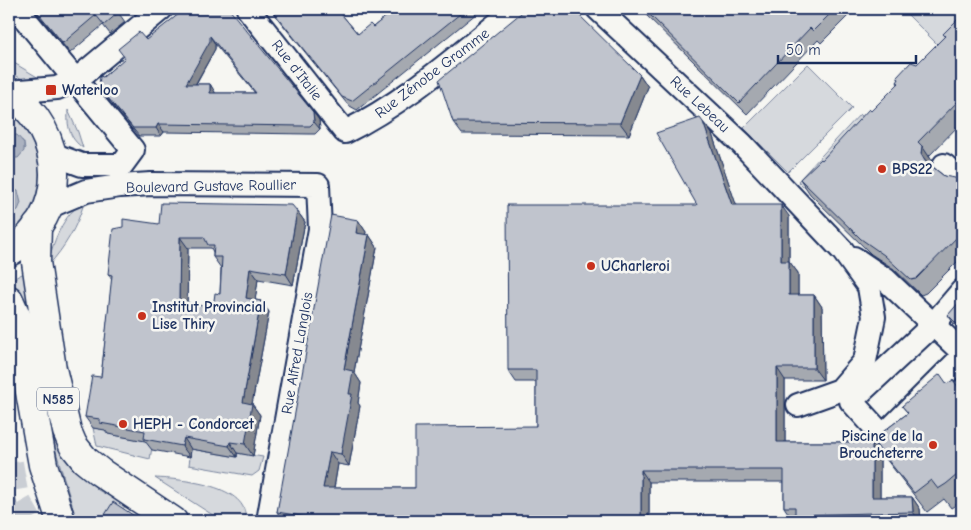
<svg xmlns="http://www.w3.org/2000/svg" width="971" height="530" viewBox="0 0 971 530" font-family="'Comic Neue',sans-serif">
<rect width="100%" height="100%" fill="#f6f6f2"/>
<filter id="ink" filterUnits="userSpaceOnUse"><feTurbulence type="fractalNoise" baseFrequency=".02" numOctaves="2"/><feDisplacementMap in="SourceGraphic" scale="10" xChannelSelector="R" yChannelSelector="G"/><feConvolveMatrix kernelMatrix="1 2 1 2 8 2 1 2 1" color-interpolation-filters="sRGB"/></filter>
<g filter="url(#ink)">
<g fill="#d6d9dd" stroke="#78849e">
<path d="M 911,9 L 962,9 L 962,28 L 942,49 L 907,14 Z"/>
<path d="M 9,60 L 39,78 L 44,83 L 28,82 L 9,72 Z"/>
<path d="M 808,64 L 852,108 L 788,172 L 744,128 Z"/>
<path d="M 68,110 L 78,132 L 83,148 C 69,138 67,126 68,110 Z"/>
<path d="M 9,112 C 48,143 50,203 9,233 L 9,213 L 13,189 L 9,188 L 9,158 L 12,159 L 25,148 L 23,141 L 9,135 Z"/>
<path d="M 860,114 L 866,120 L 804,187 L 798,181 Z"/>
<path d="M 84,203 C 77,227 65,247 48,266 C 51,246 64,211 84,203 Z"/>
<path d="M 22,274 L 25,274 L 33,319 L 9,287 L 9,281 Z"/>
<path d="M 35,326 L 76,467 L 98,490 L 126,505 L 114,521 L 77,521 L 57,455 L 49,420 L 47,420 Z"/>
<path d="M 93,428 L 108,430 L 108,434 L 153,442 L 150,459 L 97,446 Z"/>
<path d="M 191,449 L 237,457 L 237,453 L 263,457 L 259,471 L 252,476 L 189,465 Z"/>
<path d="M 9,473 L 21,521 L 9,521 Z"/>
<path d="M 155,478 C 180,479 251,485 245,521 L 222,521 Z"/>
</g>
<g fill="#abb2c0" stroke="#717e99">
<path d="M 9,135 L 17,135 L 24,143 L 24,151 L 18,158 L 9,158 Z"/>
<path d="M 9,188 L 18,191 L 21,203 L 18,210 L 10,214 Z"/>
</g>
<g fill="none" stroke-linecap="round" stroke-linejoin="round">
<path stroke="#caced4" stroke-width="28" stroke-dasharray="28 14" stroke-linecap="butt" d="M 9,463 L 15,498 L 28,521"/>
<g stroke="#1b2f5e" stroke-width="26">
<g id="minor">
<path d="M 17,9 L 133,150 L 122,165 L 82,165 L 52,154"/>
<path d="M 248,9 L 345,132 C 408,101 461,52 516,9"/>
<path d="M 598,9 L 742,144 L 843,251 L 869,287 L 874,317 L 865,361 L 840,390 L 798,405"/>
<path d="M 9,92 L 57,88 L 76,80 L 161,9"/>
<path d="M 944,165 L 962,180"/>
<path d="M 48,207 L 86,191 L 120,186 L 151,184 L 318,185 L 320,229 L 268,521"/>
<path d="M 854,258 L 885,279 L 962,352"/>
<path d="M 962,291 L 933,325 L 851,401 L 883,436 L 962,357"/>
</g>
</g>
<g stroke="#1b2f5e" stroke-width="31">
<g id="major">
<path d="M 9,93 C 67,131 71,216 9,252"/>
<path d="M 37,226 L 36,262 L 52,369 L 67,431 L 73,445 L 85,460 L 100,472 L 173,521"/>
<path d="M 9,300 L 18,320 L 20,336"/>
</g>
</g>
<g stroke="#1b2f5e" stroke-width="31">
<path id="highway" d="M 20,336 L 43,465 L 61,521"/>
</g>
<use href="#minor" stroke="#f6f6f2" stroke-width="22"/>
<use href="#major" stroke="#f6f6f2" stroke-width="28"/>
<use href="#highway" stroke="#f6f6f2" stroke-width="28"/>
</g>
<g fill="#a5a9b0" stroke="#1b2f5e" fill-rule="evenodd">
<path d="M 34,9 L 122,9 L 118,12 L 125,22 L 110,34 L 103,25 L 70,53 Z"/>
<path d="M 185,9 L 313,112 L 319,120 L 320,129 L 315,134 L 309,134 L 164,132 L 161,136 L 139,136 L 105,95 L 99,87 L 103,77 ZM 215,44 L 255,93 L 215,93 L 210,84 L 196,84 L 215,49 Z"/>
<path d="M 270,9 L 337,9 L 358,34 L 373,27 L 395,9 L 482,9 L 357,110 L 348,105 Z"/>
<path d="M 640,9 L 855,9 L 821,43 L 818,40 L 747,114 Z"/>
<path d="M 962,15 L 962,122 L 929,156 L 932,161 L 932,166 L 944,176 L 962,185 L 962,257 L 926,293 L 921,295 L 894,269 L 871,254 L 810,194 L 800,179 L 822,160 L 898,84 L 897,82 L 899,80 L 897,77 L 917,64 L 945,36 L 943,34 Z"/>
<path d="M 640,75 L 648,87 L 629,135 L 462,134 L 453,122 Z"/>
<path d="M 712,134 L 736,205 L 789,216 L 789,261 L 798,273 L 798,295 L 814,295 L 822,307 L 823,380 L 785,380 L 785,442 L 872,442 L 880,454 L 880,497 L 912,497 L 920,509 L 921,521 L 800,521 L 798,519 L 792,519 L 784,507 L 784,482 L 649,482 L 649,521 L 283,521 L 277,512 L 358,220 L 366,232 L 365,235 L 369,235 L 377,247 L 354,372 L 361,383 L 358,403 L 360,406 L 349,466 L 338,464 L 334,488 L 415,488 L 536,426 L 536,382 L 516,382 L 508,370 L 697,205 Z"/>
<path d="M 297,211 L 305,222 L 293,285 L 258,279 L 255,300 L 261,301 L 269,312 L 252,404 L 260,415 L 253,456 L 237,453 L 237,457 L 191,449 L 190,457 L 152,450 L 145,441 L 108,434 L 105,430 L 93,428 L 85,417 L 101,377 L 112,280 L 108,274 L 159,224 ZM 188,248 L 211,248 L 213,252 L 213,257 L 221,268 L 220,294 L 213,308 L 187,303 Z"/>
<path d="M 962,303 L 962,332 L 954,324 L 948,315 Z"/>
<path d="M 947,384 L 962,392 L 962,501 L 951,508 L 944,499 L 927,512 L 886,459 L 872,440 L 908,413 L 902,406 Z"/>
</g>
<g fill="#868990" stroke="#1b2f5e">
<path d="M 210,36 L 215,44 L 215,49 L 191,92 L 186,84 Z"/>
<path d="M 640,75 L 648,87 L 629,135 L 620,123 Z"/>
<path d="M 210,84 L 215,92 L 215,101 L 210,93 Z"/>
<path d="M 313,112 L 319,120 L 320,129 L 314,122 Z"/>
<path d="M 703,122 L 712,134 L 740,216 L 732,205 Z"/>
<path d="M 158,124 L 164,132 L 161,136 L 156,128 Z"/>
<path d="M 922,146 L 932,161 L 932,169 L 921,154 Z"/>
<path d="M 781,205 L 789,216 L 789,273 L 781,261 Z"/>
<path d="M 297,211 L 305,222 L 293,285 L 286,274 Z"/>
<path d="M 358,220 L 366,232 L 364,245 L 356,233 Z"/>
<path d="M 369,235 L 377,247 L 354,372 L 361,383 L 358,403 L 360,406 L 349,466 L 341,454 L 349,394 L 344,369 Z"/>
<path d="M 180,237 L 188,248 L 187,313 L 179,301 Z"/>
<path d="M 789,261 L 798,273 L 798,307 L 789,295 Z"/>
<path d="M 250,268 L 258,279 L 254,309 L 246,298 Z"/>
<path d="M 814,295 L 822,307 L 823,380 L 814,368 Z"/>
<path d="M 261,301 L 269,312 L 252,404 L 260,415 L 253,456 L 245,444 L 243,402 Z"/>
<path d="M 777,368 L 785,380 L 785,453 L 777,442 Z"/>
<path d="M 184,438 L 191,449 L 190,457 L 182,446 Z"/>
<path d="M 230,442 L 237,453 L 237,457 L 229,446 Z"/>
<path d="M 872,442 L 880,454 L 880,509 L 872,497 Z"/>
<path d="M 330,452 L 338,464 L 332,500 L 323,488 Z"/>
<path d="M 641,470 L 649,482 L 649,521 L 641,521 Z"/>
<path d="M 912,497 L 920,509 L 921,521 L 919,521 L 913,512 Z"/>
</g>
<g fill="#c0c4cd" stroke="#1b2f5e" fill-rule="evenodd">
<path d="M 35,9 L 116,9 L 119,12 L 104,25 L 96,15 L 63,43 Z"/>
<path d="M 185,9 L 229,9 L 313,112 L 314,122 L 310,126 L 303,126 L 158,124 L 156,128 L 133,128 L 99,87 L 100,76 L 103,77 L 125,58 L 118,49 L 139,32 L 146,40 ZM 210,36 L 256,93 L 210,93 L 210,84 L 186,84 L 210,41 Z"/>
<path d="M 271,9 L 337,9 L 358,34 L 370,24 L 373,27 L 395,9 L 466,9 L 352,101 L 342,97 Z"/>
<path d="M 526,9 L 573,9 L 640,75 L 620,123 L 453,122 L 439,80 Z"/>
<path d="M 644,9 L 835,9 L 813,31 L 810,28 L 739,103 Z"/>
<path d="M 962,15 L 962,97 L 918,142 L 922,146 L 921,154 L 925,161 L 944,176 L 955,178 L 962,185 L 962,232 L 916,279 L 911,280 L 884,255 L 861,239 L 800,179 L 821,159 L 822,160 L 869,109 L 871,111 L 899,83 L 897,82 L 899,79 L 897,77 L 911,62 L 917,64 L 945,36 L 943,34 Z"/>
<path d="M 700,118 L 703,122 L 732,205 L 781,205 L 781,261 L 789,261 L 789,295 L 814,295 L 814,368 L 777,368 L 777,442 L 872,442 L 872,497 L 912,497 L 913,512 L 795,515 L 795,507 L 784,507 L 784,470 L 641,470 L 641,521 L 331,521 L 277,512 L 331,215 L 358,220 L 356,233 L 369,235 L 344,369 L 353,371 L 349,394 L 352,394 L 341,454 L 330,452 L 323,488 L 415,488 L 415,427 L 536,426 L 536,370 L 508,370 L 507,205 L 697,205 L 656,133 Z"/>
<path d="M 161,203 L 292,205 L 297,211 L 286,274 L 250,268 L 246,298 L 261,301 L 243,402 L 252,404 L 245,444 L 230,442 L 229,446 L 184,438 L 182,446 L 144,439 L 145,431 L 100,423 L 100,419 L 85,417 L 92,376 L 101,377 L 112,275 L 108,274 L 113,229 L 123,227 L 123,219 L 159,224 ZM 180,237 L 204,237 L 208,245 L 214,245 L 213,257 L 222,257 L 220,294 L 215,293 L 213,308 L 179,301 Z"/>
<path d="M 960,301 L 962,303 L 962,329 L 948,315 Z"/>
<path d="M 940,374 L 947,384 L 953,380 L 962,392 L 962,471 L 946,484 L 938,489 L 931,480 L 914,493 L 872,440 L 908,413 L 902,406 Z"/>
<path d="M 113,502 L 142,521 L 101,521 Z"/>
</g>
</g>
<g fill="#c8321e" stroke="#f6f6f2" stroke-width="2">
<rect x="45" y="84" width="12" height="12" rx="2.5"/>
<circle cx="882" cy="169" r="5"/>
<circle cx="591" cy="266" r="5"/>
<circle cx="142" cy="316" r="5"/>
<circle cx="123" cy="424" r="5"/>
<circle cx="933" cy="445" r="5"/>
</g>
<g text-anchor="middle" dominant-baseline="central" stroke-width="5" stroke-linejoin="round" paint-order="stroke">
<rect fill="#f6f6f2" stroke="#5d6b8a" stroke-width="1" x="37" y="387.5" width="42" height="23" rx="4"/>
<g font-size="14" font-weight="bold" fill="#1b2f5e">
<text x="58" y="399">N585</text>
</g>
<g font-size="15" fill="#1b2f5e" stroke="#f6f6f2">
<text transform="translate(297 70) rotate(52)">Rue d'Italie</text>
<text transform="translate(432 73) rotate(-37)">Rue Zénobe Gramme</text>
<text transform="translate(700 104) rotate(43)">Rue Lebeau</text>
<text transform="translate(211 186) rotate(-1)">Boulevard Gustave Roullier</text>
<text transform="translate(297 353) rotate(-80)">Rue Alfred Langlois</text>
</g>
<g font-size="15" font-weight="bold" fill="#1b2f5e" stroke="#f6f6f2" text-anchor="start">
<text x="62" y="90">Waterloo</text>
<text x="892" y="169">BPS22</text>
<text x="601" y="266">UCharleroi</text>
<text x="152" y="307">Institut Provincial<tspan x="152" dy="17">Lise Thiry</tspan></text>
<text x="133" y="424">HEPH - Condorcet</text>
<text x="923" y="436" text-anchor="end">Piscine de la<tspan x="923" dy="17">Broucheterre</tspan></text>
</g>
</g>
<rect width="971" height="530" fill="none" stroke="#f6f6f2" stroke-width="30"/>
<rect x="15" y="15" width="941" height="500" fill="none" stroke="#1b2f5e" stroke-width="2" filter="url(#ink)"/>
<path d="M778 55v8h138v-8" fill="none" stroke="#1b2f5e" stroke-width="2.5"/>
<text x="786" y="55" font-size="15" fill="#1b2f5e" stroke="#f6f6f2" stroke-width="4" paint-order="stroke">50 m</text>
</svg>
